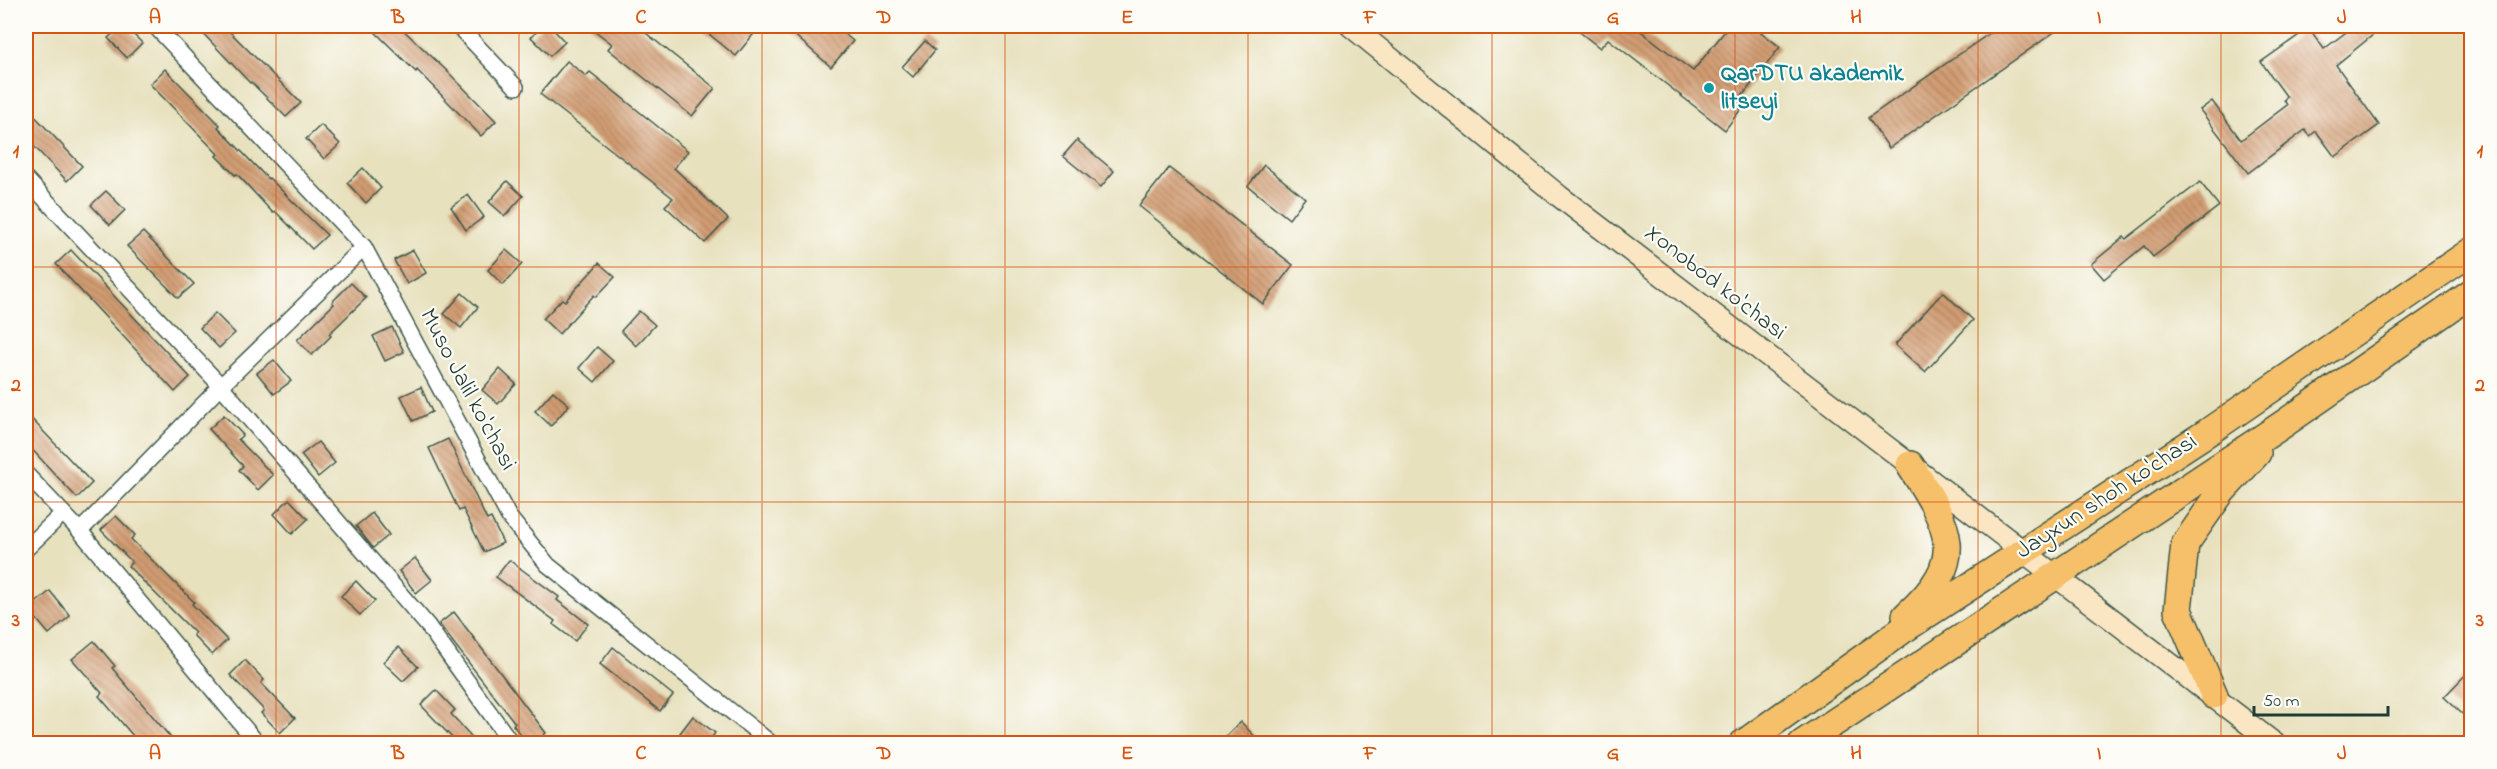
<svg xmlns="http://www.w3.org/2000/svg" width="2497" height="769" viewBox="0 0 2497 769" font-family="'Indie Flower',sans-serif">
<defs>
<pattern id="building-back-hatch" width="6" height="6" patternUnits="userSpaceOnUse" patternTransform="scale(1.5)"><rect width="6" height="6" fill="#d29c72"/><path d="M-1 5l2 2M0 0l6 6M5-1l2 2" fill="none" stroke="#aa805e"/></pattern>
</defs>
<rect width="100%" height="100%" fill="#fdfcf7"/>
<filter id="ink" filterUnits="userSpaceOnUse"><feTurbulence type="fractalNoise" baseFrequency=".0167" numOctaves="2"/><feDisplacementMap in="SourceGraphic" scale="12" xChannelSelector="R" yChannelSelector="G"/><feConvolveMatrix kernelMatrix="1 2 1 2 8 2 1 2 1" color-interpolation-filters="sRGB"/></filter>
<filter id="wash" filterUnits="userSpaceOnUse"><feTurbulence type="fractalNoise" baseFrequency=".008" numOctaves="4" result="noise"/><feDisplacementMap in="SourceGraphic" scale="24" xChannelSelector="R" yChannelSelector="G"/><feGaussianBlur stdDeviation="1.35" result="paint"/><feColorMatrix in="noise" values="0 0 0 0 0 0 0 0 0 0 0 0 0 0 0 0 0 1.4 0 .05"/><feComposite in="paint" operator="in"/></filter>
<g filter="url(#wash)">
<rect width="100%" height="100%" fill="#e7e1be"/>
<g id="blocks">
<g fill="url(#building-back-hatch)">
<path d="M 121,26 L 125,26 L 142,43 L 127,58 L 108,38 Z"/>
<path d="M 196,26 L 224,26 L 301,103 L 286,117 L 251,82 L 250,83 Z"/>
<path d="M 369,26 L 399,26 L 446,70 L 496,121 L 481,136 L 417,70 L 416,72 Z"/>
<path d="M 543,26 L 550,26 L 565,42 L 550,56 L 531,37 Z"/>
<path d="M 589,26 L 637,26 L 715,88 L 692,116 L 608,49 L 612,44 Z"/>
<path d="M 699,26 L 760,26 L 736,56 Z"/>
<path d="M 784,26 L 835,26 L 853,41 L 831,67 Z"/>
<path d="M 1572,26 L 1634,26 L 1693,71 L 1729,26 L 1753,26 L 1780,47 L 1736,104 L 1741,109 L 1725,130 L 1608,39 L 1600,48 Z"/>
<path d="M 2000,26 L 2063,26 L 1889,148 L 1868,118 Z"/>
<path d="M 2354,26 L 2384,26 L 2336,65 L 2379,125 L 2335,157 L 2316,131 L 2310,136 L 2305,130 L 2248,173 L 2200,110 L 2212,101 L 2241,140 L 2287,105 L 2284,100 L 2287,97 L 2261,62 L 2309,28 L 2324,49 Z"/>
<path d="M 925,41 L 935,50 L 913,77 L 902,67 Z"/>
<path d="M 567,61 L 586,76 L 590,72 L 688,151 L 674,168 L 728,219 L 705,243 L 665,206 L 673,198 L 540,94 Z"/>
<path d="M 165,69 L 220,125 L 218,127 L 268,179 L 269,178 L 327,235 L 312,249 L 275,211 L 273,213 L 237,174 L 235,175 L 216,156 L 218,154 L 150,84 Z"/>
<path d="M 26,107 L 82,166 L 67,181 L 26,138 Z"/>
<path d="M 321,125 L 340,144 L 324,159 L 306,139 Z"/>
<path d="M 1077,140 L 1114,171 L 1101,187 L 1063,156 Z"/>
<path d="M 1264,165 L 1305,198 L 1289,219 L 1248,186 Z"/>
<path d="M 363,168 L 381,188 L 366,203 L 347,183 Z"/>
<path d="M 1169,168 L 1293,265 L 1263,304 L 1139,206 Z"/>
<path d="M 507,181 L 523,196 L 505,216 L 489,202 Z"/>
<path d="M 2200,182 L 2219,206 L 2153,257 L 2144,246 L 2104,279 L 2091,264 L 2124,237 L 2126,239 Z"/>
<path d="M 106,191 L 125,210 L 110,225 L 91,205 Z"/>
<path d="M 468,195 L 484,217 L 466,230 L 451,207 Z"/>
<path d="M 143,232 L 194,284 L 178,298 L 127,246 Z"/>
<path d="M 71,250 L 190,377 L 175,392 L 56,264 Z"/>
<path d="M 413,250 L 426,273 L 407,284 L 394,260 Z"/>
<path d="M 506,250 L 522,264 L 503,285 L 488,270 Z"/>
<path d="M 599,263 L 615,277 L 596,297 L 594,295 L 559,334 L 543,319 L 562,299 L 565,301 Z"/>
<path d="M 351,283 L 366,298 L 329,334 L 331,336 L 312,355 L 297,340 L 334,304 L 332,302 Z"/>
<path d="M 1943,292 L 1973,320 L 1925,372 L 1895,345 Z"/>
<path d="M 462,293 L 478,307 L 461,328 L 444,314 Z"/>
<path d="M 639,311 L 655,325 L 636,346 L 621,331 Z"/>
<path d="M 215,313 L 235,333 L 219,348 L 200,328 Z"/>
<path d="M 392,327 L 404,352 L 385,361 L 373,336 Z"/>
<path d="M 597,347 L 613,361 L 595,382 L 579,368 Z"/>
<path d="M 274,360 L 291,381 L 274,394 L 257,373 Z"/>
<path d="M 500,369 L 516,384 L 498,404 L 482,390 Z"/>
<path d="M 421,387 L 432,412 L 413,421 L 401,396 Z"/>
<path d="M 553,391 L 569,405 L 551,426 L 535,411 Z"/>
<path d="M 26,413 L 92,483 L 77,498 L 26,443 Z"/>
<path d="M 224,415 L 243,435 L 238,439 L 273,475 L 258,490 L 239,470 L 243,466 L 209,429 Z"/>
<path d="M 448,439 L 487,520 L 491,518 L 503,543 L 484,552 L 463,509 L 459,511 L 429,448 Z"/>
<path d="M 318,442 L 335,463 L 318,477 L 301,455 Z"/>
<path d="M 289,499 L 308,519 L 292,534 L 274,514 Z"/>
<path d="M 372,513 L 389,535 L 373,548 L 356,526 Z"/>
<path d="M 116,516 L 135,535 L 131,539 L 194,602 L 192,604 L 227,640 L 212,655 L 193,635 L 195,633 L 128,566 L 132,562 L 101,530 Z"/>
<path d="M 415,558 L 432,580 L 416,593 L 399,571 Z"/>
<path d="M 509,560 L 559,597 L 557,600 L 588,624 L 575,641 L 553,624 L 555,621 L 496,577 Z"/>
<path d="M 356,581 L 375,601 L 360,615 L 341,596 Z"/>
<path d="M 50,591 L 70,616 L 49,634 L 28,609 Z"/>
<path d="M 454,612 L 546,733 L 533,744 L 528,744 L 513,725 L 515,723 L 439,624 Z"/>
<path d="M 94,641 L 115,666 L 112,668 L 176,744 L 140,744 L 99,696 L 102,693 L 72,659 Z"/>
<path d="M 399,647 L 418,667 L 403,681 L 383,662 Z"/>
<path d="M 613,647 L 673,695 L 660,711 L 600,664 Z"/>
<path d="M 245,660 L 264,680 L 261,683 L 295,718 L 280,733 L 261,713 L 264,710 L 230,675 Z"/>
<path d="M 2472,668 L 2472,723 L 2444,697 Z"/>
<path d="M 436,690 L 455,710 L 451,714 L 478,744 L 458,744 L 421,705 Z"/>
<path d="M 693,716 L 715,733 L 707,744 L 693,744 L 680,733 Z"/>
<path d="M 1241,722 L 1262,744 L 1218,744 Z"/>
</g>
</g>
</g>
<g filter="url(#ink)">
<use href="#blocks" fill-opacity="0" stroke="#3d5649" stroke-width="1.5"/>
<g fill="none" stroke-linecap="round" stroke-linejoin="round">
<g stroke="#3d5649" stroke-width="18">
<g id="street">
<path d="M 155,26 L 364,247 L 509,517 L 548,565 L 772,744"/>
<path d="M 458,26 L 516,87"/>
<path d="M 26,179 L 221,386 L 428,626 L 512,744"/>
<path d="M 26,474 L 80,531 L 258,744"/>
<path d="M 80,531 L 221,386 L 364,247"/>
<path d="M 26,549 L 63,513"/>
</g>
</g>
<g stroke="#3d5649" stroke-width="24">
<path id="secondary" d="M 1351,26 L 1559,196 L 2275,744"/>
</g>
<g stroke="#3d5649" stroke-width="30">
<g id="highway">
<path d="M 1906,616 C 1970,559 1950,528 1910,465"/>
<path d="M 2214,695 L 2178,610 L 2185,544 L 2222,491 L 2257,453"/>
<path d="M 1743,744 L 1901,631 L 2208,432 L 2472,251"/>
<path d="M 1802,744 L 2282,425 L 2472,293"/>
</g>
</g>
<use href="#street" stroke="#fff" stroke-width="15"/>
<use href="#secondary" stroke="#fbe6c4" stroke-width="21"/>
<use href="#highway" stroke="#f6c06b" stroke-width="27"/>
</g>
</g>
<path fill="none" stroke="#d45610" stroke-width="1.5" stroke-opacity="0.55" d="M 276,26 L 276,744M 519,26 L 519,744M 762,26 L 762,744M 1005,26 L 1005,744M 1248,26 L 1248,744M 1492,26 L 1492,744M 1735,26 L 1735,744M 1978,26 L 1978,744M 2221,26 L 2221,744M 26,267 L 2472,267M 26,502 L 2472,502"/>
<circle fill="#0f9aa8" stroke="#fdfcf7" stroke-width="2" cx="1709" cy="88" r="6"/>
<g text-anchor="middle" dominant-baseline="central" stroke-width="4.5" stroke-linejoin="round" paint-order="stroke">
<g font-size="24" font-weight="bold" fill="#0d838f" stroke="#fdfcf7" text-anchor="start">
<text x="1721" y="74">QarDTU akademik<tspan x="1721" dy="28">litseyi</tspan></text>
</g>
<g font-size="24" fill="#1f3d34" stroke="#fdfcf7">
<text transform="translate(1715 283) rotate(38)">Xonobod ko'chasi</text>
<text transform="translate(467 390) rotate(62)">Muso Jalil ko'chasi</text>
<text transform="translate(2107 497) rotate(-33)">Jayxun shoh ko'chasi</text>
</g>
</g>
<rect width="2497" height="769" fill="none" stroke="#fdfcf7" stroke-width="66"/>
<path d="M2254 706v9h134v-9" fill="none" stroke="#1f3d34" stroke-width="3"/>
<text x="2263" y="706" font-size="18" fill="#1f3d34" stroke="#fdfcf7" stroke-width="4.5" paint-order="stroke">50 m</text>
<rect x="33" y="33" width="2431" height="703" fill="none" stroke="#d45610" stroke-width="2"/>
<g font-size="20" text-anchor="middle" font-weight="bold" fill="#d45610">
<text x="155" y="23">A</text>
<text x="398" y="23">B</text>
<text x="641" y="23">C</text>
<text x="884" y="23">D</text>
<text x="1127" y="23">E</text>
<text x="1370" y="23">F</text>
<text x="1613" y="23">G</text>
<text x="1856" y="23">H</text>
<text x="2099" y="23">I</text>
<text x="2342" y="23">J</text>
<text x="16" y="157">1</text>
<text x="2480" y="157">1</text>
<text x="16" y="391">2</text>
<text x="2480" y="391">2</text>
<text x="16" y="626">3</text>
<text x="2480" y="626">3</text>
<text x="155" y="759">A</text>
<text x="398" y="759">B</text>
<text x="641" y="759">C</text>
<text x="884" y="759">D</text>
<text x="1127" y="759">E</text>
<text x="1370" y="759">F</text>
<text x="1613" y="759">G</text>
<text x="1856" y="759">H</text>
<text x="2099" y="759">I</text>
<text x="2342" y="759">J</text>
</g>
</svg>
